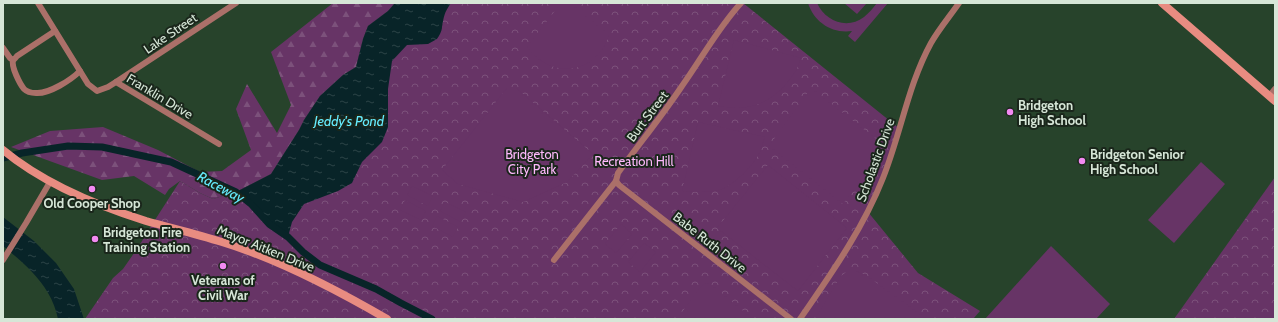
<svg xmlns="http://www.w3.org/2000/svg" width="1278" height="322" viewBox="0 0 1278 322" font-family="Cabin,sans-serif">
<defs>
<pattern id="forest-firs" width="22" height="20" patternUnits="userSpaceOnUse"><rect width="22" height="20" fill="#673466"/><path d="M5 1l3.5 6h-7zM16 11l3.5 6h-7z" fill="#7c517b"/></pattern>
<pattern id="park-crowns" width="20" height="18" patternUnits="userSpaceOnUse"><rect width="20" height="18" fill="#673466"/><path d="M2 6a3 3 0 1 1 6 0M12 15a3 3 0 1 1 6 0" fill="none" stroke="#7c517b"/></pattern>
<pattern id="water-ripples" width="26" height="14" patternUnits="userSpaceOnUse"><rect width="26" height="14" fill="#082428"/><path d="M2 4q2-2 4 0t4 0M15 11q2-2 4 0t4 0" fill="none" stroke="#2b4446"/></pattern>
</defs>
<rect width="100%" height="100%" fill="#27432b"/>
<path fill="url(#forest-firs)" d="M 333,3 L 395,3 L 388,11 L 368,26 L 363,39 L 356,67 L 343,75 L 320,96 L 304,120 L 299,130 L 271,174 L 236,192 L 213,199 L 200,193 L 180,181 L 169,189 L 165,195 L 134,176 L 102,180 L 11,147 L 50,131 L 103,127 L 158,150 L 200,172 L 222,171 L 251,150 L 236,109 L 247,84 L 277,133 L 291,105 L 271,52 Z"/>
<g fill="url(#park-crowns)">
<path d="M 395,3 L 743,3 L 900,129 L 868,212 L 918,273 L 980,311 L 973,319 L 85,319 L 113,278 L 123,269 L 139,246 L 153,223 L 180,181 L 200,193 L 213,199 L 236,192 L 271,174 L 299,130 L 304,120 L 320,96 L 343,75 L 356,67 L 363,39 L 368,26 L 388,11 Z"/>
<path d="M 1275,177 L 1275,319 L 1174,319 Z"/>
</g>
<g fill="#673466">
<path d="M 561,3 L 570,3 L 609,35 C 596,75 551,80 527,47 Z"/>
<path d="M 808,3 L 817,3 C 825,21 847,30 864,17 C 869,13 873,8 877,3 L 888,3 L 855,42 L 848,36 L 852,31 C 832,34 814,22 808,3 Z"/>
<path d="M 844,3 L 867,3 L 857,14 Z"/>
<path d="M 734,40 L 801,58 C 799,62 798,68 795,72 C 786,87 770,102 752,106 C 741,109 730,108 718,106 Z"/>
<path d="M 507,88 L 516,88 L 593,154 L 567,182 L 523,202 L 458,184 L 442,170 Z"/>
<path d="M 811,88 L 885,146 L 843,204 L 769,146 Z"/>
<path d="M 698,122 L 765,137 C 763,141 762,147 760,152 C 753,165 737,183 722,189 C 711,193 694,192 682,191 Z"/>
<path d="M 1201,162 L 1225,184 L 1174,243 L 1148,220 Z"/>
<path d="M 768,165 L 847,228 L 798,291 L 717,228 Z"/>
<path d="M 412,186 L 433,196 L 428,206 L 407,195 Z"/>
<path d="M 405,200 L 426,211 L 421,220 L 400,210 Z"/>
<path d="M 445,202 L 466,212 L 461,222 L 440,211 Z"/>
<path d="M 437,216 L 458,227 L 453,237 L 432,226 Z"/>
<path d="M 621,224 L 632,234 L 616,253 L 605,244 Z"/>
<path d="M 644,243 L 656,252 L 640,272 L 628,262 Z"/>
<path d="M 1051,246 L 1110,304 L 1096,319 L 985,319 Z"/>
<path d="M 848,271 L 856,271 L 867,276 L 924,317 L 923,319 L 815,319 L 841,276 Z"/>
<path d="M 709,283 L 753,319 L 677,319 L 699,289 L 704,284 Z"/>
</g>
<g fill="url(#water-ripples)">
<path d="M 395,3 L 451,3 C 444,13 444,16 442,27 C 442,31 439,36 437,39 L 428,44 L 407,45 L 392,61 L 388,89 L 388,127 L 382,142 L 362,162 L 352,183 L 338,191 L 304,204 L 292,222 L 288,237 L 269,224 L 251,204 L 236,192 L 271,174 L 299,130 L 304,120 L 320,96 L 343,75 L 356,67 L 363,39 L 368,26 L 388,11 Z"/>
<path d="M 3,217 L 34,241 L 56,263 L 74,289 L 84,319 L 58,319 C 56,310 53,301 48,293 C 37,274 20,260 3,246 Z"/>
</g>
<g fill="none" stroke-linecap="round" stroke-linejoin="round">
<path stroke="#082428" stroke-width="7" d="M 3,158 L 22,153 L 68,146 L 102,147 L 171,162 L 236,192 L 251,204 L 269,224 L 288,237 L 303,252 L 320,265 L 376,289 L 401,303 L 432,319"/>
<g stroke="#ab7069" stroke-width="6">
<path d="M 38,3 L 88,84 L 97,91 L 108,87 L 116,82 L 236,3"/>
<path d="M 55,31 L 17,56 C 17,56 14,60 13,60 C 11,67 20,84 24,89 C 27,92 32,93 36,93 C 49,94 71,80 80,71"/>
<path d="M 3,48 L 10,58 L 13,60"/>
<path d="M 116,82 L 219,144"/>
<path d="M 1269,96 L 1275,89"/>
<path d="M 616,181 L 619,185 L 791,319"/>
<path d="M 3,260 L 26,223 L 50,182"/>
<path d="M 554,260 L 616,181 L 618,173 C 639,144 662,116 682,86 C 702,58 718,28 741,3"/>
<path d="M 800,319 C 831,274 863,229 883,178 C 901,133 908,85 931,43 C 939,29 950,16 959,3"/>
</g>
<g stroke="#e88c81" stroke-width="8">
<path d="M 1162,3 L 1275,101"/>
<path d="M 3,150 C 44,184 95,205 146,221 C 171,228 197,234 222,242 C 278,259 337,290 387,319"/>
</g>
</g>
<g fill="#f38af2" stroke="#1a261b" stroke-width="1.5">
<circle cx="1010" cy="112" r="4"/>
<circle cx="1082" cy="161" r="4"/>
<circle cx="92" cy="189" r="4"/>
<circle cx="95" cy="239" r="4"/>
<circle cx="223" cy="266" r="4"/>
</g>
<g text-anchor="middle" dominant-baseline="central" stroke-width="4" stroke-linejoin="round" paint-order="stroke">
<g font-size="13" fill="#d6e6d7" stroke="#1a261b">
<text transform="translate(170 33) rotate(-34)">Lake Street</text>
<text transform="translate(160 96) rotate(31)">Franklin Drive</text>
<text transform="translate(647 116) rotate(-53)">Burt Street</text>
<text transform="translate(875 160) rotate(-70)">Scholastic Drive</text>
<text transform="translate(710 242) rotate(38)">Babe Ruth Drive</text>
<text transform="translate(266 248) rotate(22)">Mayor Aitken Drive</text>
</g>
<g font-size="13" font-weight="bold" fill="#d6e6d7" stroke="#1a261b" text-anchor="start">
<text x="1018" y="105">Bridgeton<tspan x="1018" dy="15">High School</tspan></text>
<text x="1090" y="154">Bridgeton Senior<tspan x="1090" dy="15">High School</tspan></text>
<text x="92" y="203" text-anchor="middle">Old Cooper Shop</text>
<text x="103" y="232">Bridgeton Fire<tspan x="103" dy="15">Training Station</tspan></text>
<text x="223" y="280" text-anchor="middle">Veterans of<tspan x="223" dy="15">Civil War</tspan></text>
</g>
<g font-size="13" fill="#ffb9fd" stroke="#1a261b">
<text x="532" y="154">Bridgeton<tspan x="532" dy="15">City Park</tspan></text>
<text x="634" y="161">Recreation Hill</text>
</g>
<g font-size="14" font-style="italic" fill="#65ecfe" stroke="#1a261b">
<text x="349" y="121">Jeddy's Pond</text>
<text transform="translate(221 187) rotate(28)">Raceway</text>
</g>
</g>
<rect width="1278" height="322" fill="none" stroke="#d6e6d7" stroke-width="8"/>
</svg>
